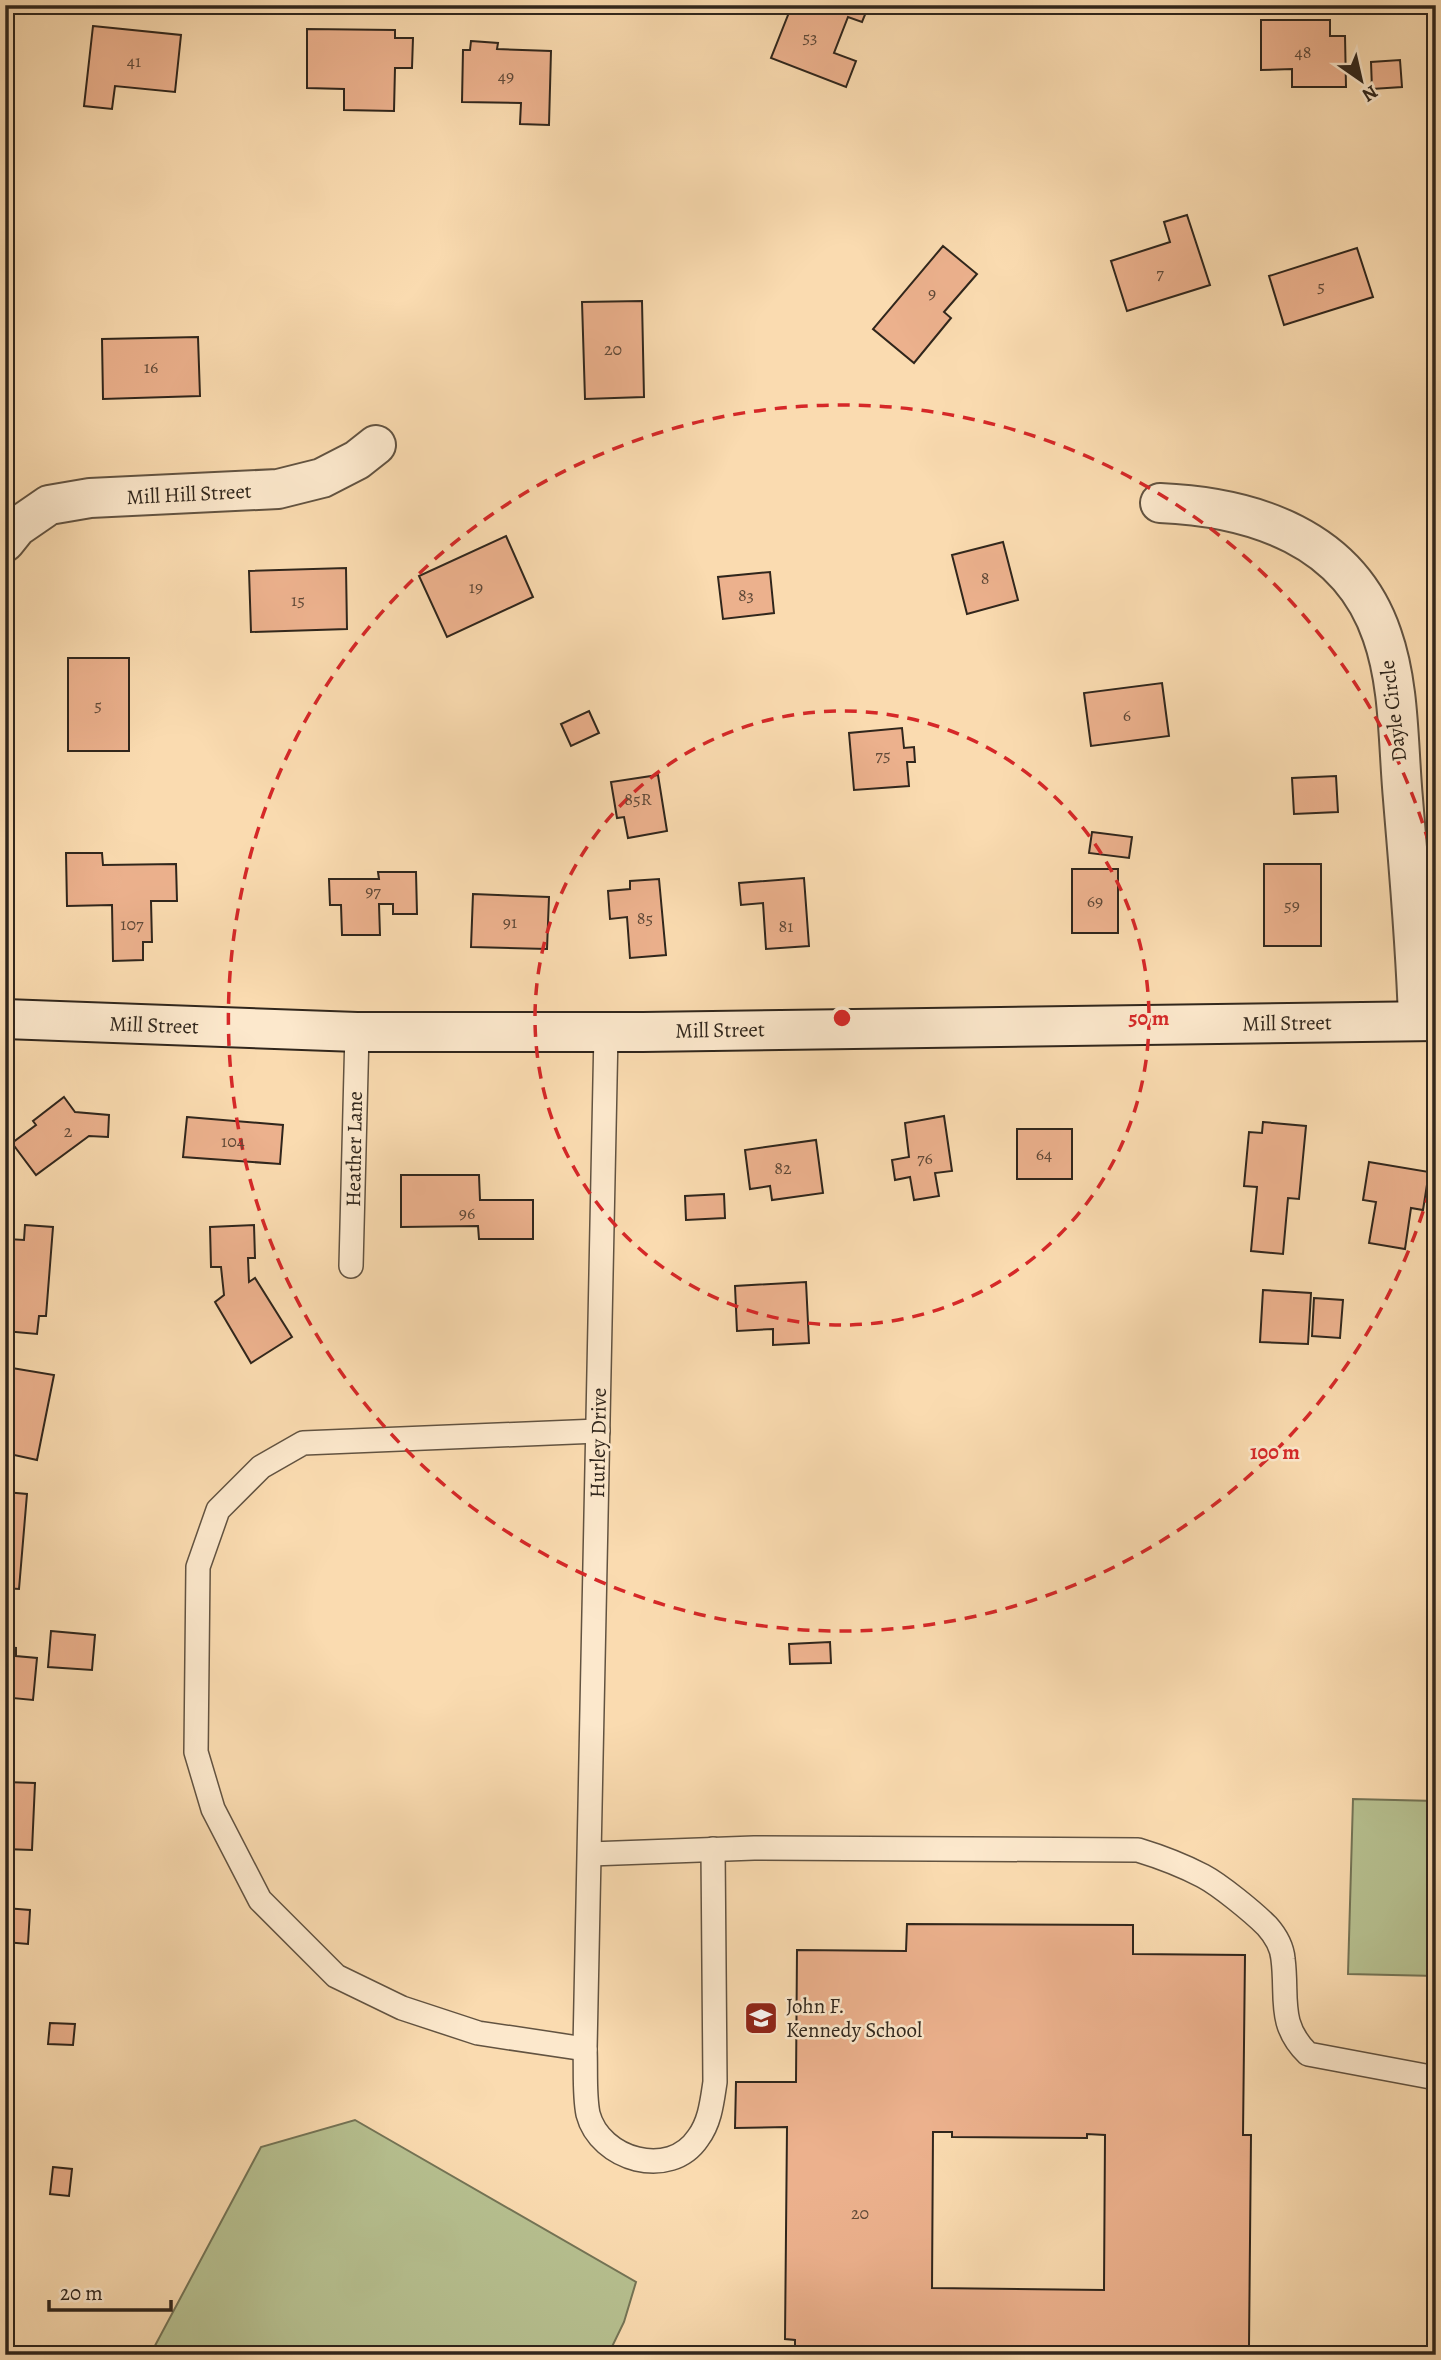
<svg xmlns="http://www.w3.org/2000/svg" width="1441" height="2360" viewBox="0 0 1441 2360" font-family="Alegreya,serif">
<rect width="100%" height="100%" fill="#fadbb0"/>
<filter id="stains"><feTurbulence type="fractalNoise" baseFrequency=".00286" numOctaves="4"/><feColorMatrix values="0 0 0 0 .2 0 0 0 0 .09 0 0 0 0 .02 0 0 0 .5 -.17"/></filter>
<radialGradient id="worn" r=".72"><stop offset=".6" stop-color="#630" stop-opacity="0"/><stop offset="1" stop-color="#630" stop-opacity=".3"/></radialGradient>
<g fill="#b7c191" stroke="#747456" stroke-width="2">
<path d="M 1353,1799 L 1436,1801 L 1436,1976 L 1348,1974 Z"/>
<path d="M 355,2120 L 636,2282 L 624,2322 L 608,2355 L 150,2355 L 261,2147 Z"/>
</g>
<g fill="#ecb18d" stroke="#30261c" stroke-width="2" fill-rule="evenodd">
<path d="M 792,5 L 869,5 L 862,22 L 848,17 L 834,53 L 856,61 L 846,87 L 771,58 Z"/>
<path d="M 1429,5 L 1436,5 L 1436,32 L 1432,32 Z"/>
<path d="M 1261,20 L 1330,20 L 1330,36 L 1345,36 L 1346,87 L 1292,87 L 1292,69 L 1261,70 Z"/>
<path d="M 93,26 L 181,35 L 175,92 L 115,86 L 112,109 L 84,106 Z"/>
<path d="M 307,29 L 395,30 L 395,38 L 413,38 L 412,68 L 395,68 L 394,111 L 344,110 L 344,89 L 307,88 Z"/>
<path d="M 471,41 L 498,43 L 497,49 L 551,51 L 549,125 L 520,124 L 521,103 L 462,102 L 463,50 L 470,50 Z"/>
<path d="M 1400,60 L 1402,87 L 1372,89 L 1371,62 Z"/>
<path d="M 1187,215 L 1210,285 L 1127,311 L 1111,261 L 1170,242 L 1164,222 Z"/>
<path d="M 943,246 L 977,274 L 944,312 L 951,318 L 914,363 L 873,329 Z"/>
<path d="M 1357,248 L 1373,297 L 1284,325 L 1269,276 Z"/>
<path d="M 642,301 L 644,397 L 585,399 L 582,302 Z"/>
<path d="M 198,337 L 200,396 L 103,399 L 102,339 Z"/>
<path d="M 506,536 L 533,597 L 447,637 L 419,576 Z"/>
<path d="M 1003,542 L 1018,600 L 967,614 L 952,555 Z"/>
<path d="M 346,568 L 347,629 L 251,632 L 249,571 Z"/>
<path d="M 770,572 L 774,613 L 723,619 L 718,577 Z"/>
<rect x="68" y="658" width="61" height="93"/>
<path d="M 1162,683 L 1169,736 L 1091,746 L 1084,693 Z"/>
<path d="M 589,711 L 599,733 L 571,746 L 561,724 Z"/>
<path d="M 902,728 L 904,748 L 914,747 L 915,762 L 907,762 L 909,786 L 854,790 L 849,733 Z"/>
<path d="M 658,775 L 667,831 L 628,838 L 624,817 L 617,818 L 611,782 Z"/>
<path d="M 1336,776 L 1338,812 L 1294,814 L 1292,778 Z"/>
<path d="M 1092,832 L 1132,837 L 1129,858 L 1089,853 Z"/>
<path d="M 66,853 L 102,853 L 103,865 L 176,864 L 177,901 L 151,901 L 152,942 L 143,942 L 143,960 L 113,961 L 112,905 L 67,906 Z"/>
<rect x="1264" y="864" width="57" height="82"/>
<rect x="1072" y="869" width="46" height="64"/>
<path d="M 378,872 L 416,872 L 417,914 L 393,914 L 393,904 L 379,904 L 380,935 L 342,935 L 341,905 L 330,905 L 329,879 L 379,879 Z"/>
<path d="M 804,878 L 809,946 L 766,949 L 763,903 L 741,905 L 739,883 Z"/>
<path d="M 659,879 L 666,955 L 630,958 L 627,917 L 610,919 L 608,891 L 630,889 L 630,881 Z"/>
<path d="M 473,894 L 549,897 L 547,949 L 471,947 Z"/>
<path d="M 64,1097 L 75,1112 L 109,1115 L 108,1137 L 89,1136 L 36,1175 L 12,1143 L 36,1125 L 33,1121 Z"/>
<path d="M 944,1116 L 952,1171 L 935,1173 L 939,1196 L 914,1200 L 910,1177 L 895,1180 L 892,1160 L 909,1157 L 905,1123 Z"/>
<path d="M 187,1117 L 283,1125 L 280,1164 L 183,1157 Z"/>
<path d="M 1263,1122 L 1306,1126 L 1299,1199 L 1288,1198 L 1283,1254 L 1251,1251 L 1257,1187 L 1244,1186 L 1249,1132 L 1262,1133 Z"/>
<rect x="1017" y="1129" width="55" height="50"/>
<path d="M 816,1140 L 823,1193 L 772,1200 L 770,1186 L 750,1189 L 745,1150 Z"/>
<path d="M 1369,1162 L 1429,1172 L 1423,1210 L 1411,1208 L 1405,1249 L 1369,1243 L 1376,1202 L 1363,1200 Z"/>
<path d="M 401,1175 L 479,1175 L 480,1200 L 533,1200 L 533,1239 L 479,1239 L 478,1226 L 401,1227 Z"/>
<path d="M 724,1194 L 725,1218 L 686,1220 L 685,1196 Z"/>
<path d="M 25,1225 L 53,1227 L 46,1316 L 39,1316 L 37,1334 L 5,1331 L 5,1273 L 8,1239 L 24,1240 Z"/>
<path d="M 254,1225 L 255,1258 L 248,1258 L 249,1282 L 255,1278 L 292,1337 L 251,1363 L 215,1302 L 224,1295 L 221,1267 L 211,1267 L 210,1227 Z"/>
<path d="M 806,1282 L 809,1343 L 773,1345 L 773,1329 L 737,1331 L 735,1286 Z"/>
<path d="M 1263,1290 L 1311,1293 L 1308,1344 L 1260,1342 Z"/>
<path d="M 1314,1298 L 1343,1300 L 1340,1338 L 1312,1336 Z"/>
<path d="M 12,1368 L 54,1375 L 37,1460 L 5,1453 L 5,1402 Z"/>
<path d="M 5,1492 L 27,1494 L 19,1589 L 5,1588 Z"/>
<path d="M 51,1631 L 95,1635 L 92,1670 L 48,1667 Z"/>
<path d="M 830,1642 L 831,1663 L 790,1664 L 789,1644 Z"/>
<path d="M 5,1647 L 16,1648 L 16,1656 L 37,1658 L 33,1700 L 13,1698 L 10,1726 L 5,1725 Z"/>
<path d="M 5,1782 L 35,1783 L 32,1850 L 5,1849 Z"/>
<path d="M 5,1908 L 30,1910 L 28,1944 L 5,1942 Z"/>
<path d="M 907,1924 L 1133,1925 L 1133,1954 L 1245,1955 L 1243,2135 L 1251,2135 L 1249,2347 L 1237,2347 L 1237,2355 L 795,2355 L 795,2340 L 785,2339 L 787,2127 L 735,2128 L 736,2082 L 796,2082 L 797,1950 L 906,1951 ZM 933,2132 L 952,2132 L 952,2137 L 1087,2138 L 1087,2134 L 1105,2135 L 1104,2290 L 932,2288 Z"/>
<path d="M 50,2023 L 75,2024 L 73,2045 L 48,2044 Z"/>
<path d="M 53,2167 L 72,2169 L 69,2196 L 50,2194 Z"/>
</g>
<g fill="none" stroke-linecap="round" stroke-linejoin="round">
<g stroke="#625341" stroke-width="26">
<g id="lane">
<path d="M 606,1032 L 585,2049 C 586,2069 584,2094 588,2114 C 600,2160 670,2180 698,2138 C 710,2122 712,2102 715,2082 L 713,1849"/>
<path d="M 351,1266 L 357,1032"/>
<path d="M 590,1854 L 754,1848 L 1138,1850 C 1161,1857 1182,1865 1203,1876 C 1220,1885 1253,1912 1267,1926 C 1275,1935 1282,1947 1283,1959 C 1288,1997 1277,2024 1308,2054 L 1436,2078"/>
<path d="M 585,2049 L 478,2033 L 402,2008 L 336,1976 L 260,1900 L 213,1809 L 196,1752 L 198,1567 L 218,1510 L 261,1467 L 303,1443 L 598,1431"/>
</g>
</g>
<g stroke="#625341" stroke-width="42">
<g id="street">
<path d="M 1160,503 C 1254,507 1349,538 1382,635 C 1400,686 1398,745 1403,799 C 1409,873 1416,947 1418,1021"/>
<path d="M 5,542 L 17,527 L 49,505 L 90,498 L 278,489 L 322,478 L 357,460 L 376,445"/>
</g>
</g>
<g stroke="#30261c" stroke-width="42">
<path id="secondary" d="M 5,1019 L 357,1032 L 643,1032 L 1436,1021"/>
</g>
<use href="#lane" stroke="#fce8cc" stroke-width="23"/>
<use href="#street" stroke="#fce8cc" stroke-width="38"/>
<use href="#secondary" stroke="#fce8cc" stroke-width="38"/>
</g>
<g fill="none" stroke="#d62828" stroke-width="3.5" stroke-dasharray="12 9">
<circle cx="842" cy="1018" r="307"/>
<path d="M1435 1171A613 613 0 1 1 1435 865"/>
</g>
<defs>
<g id="school-square" transform="scale(1.75)"><rect x="-9" y="-9" width="18" height="18" rx="4" fill="#8f2418" stroke="#fce8cc"/><path d="M0-5L7-2L0 1L-7-2ZM-4 1L0 2.5L4 1V4Q0 6-4 4Z" fill="#fff"/></g>
</defs>
<g fill-rule="evenodd">
<use href="#school-square" x="761" y="2018"/>
</g>
<g text-anchor="middle" dominant-baseline="central" stroke-width="5" stroke-linejoin="round" paint-order="stroke">
<g font-size="18" fill="#5f4938">
<text x="810" y="37">53</text>
<text x="1303" y="52">48</text>
<text x="134" y="61">41</text>
<text x="506" y="76">49</text>
<text x="1160" y="273">7</text>
<text x="1321" y="286">5</text>
<text x="932" y="293">9</text>
<text x="613" y="349">20</text>
<text x="151" y="367">16</text>
<text x="985" y="578">8</text>
<text x="476" y="587">19</text>
<text x="746" y="595">83</text>
<text x="298" y="600">15</text>
<text x="98" y="705">5</text>
<text x="1127" y="715">6</text>
<text x="883" y="755">75</text>
<text x="638" y="799">85R</text>
<text x="373" y="891">97</text>
<text x="1095" y="901">69</text>
<text x="1292" y="905">59</text>
<text x="645" y="918">85</text>
<text x="510" y="922">91</text>
<text x="132" y="924">107</text>
<text x="786" y="926">81</text>
<text x="68" y="1131">2</text>
<text x="233" y="1141">104</text>
<text x="1044" y="1154">64</text>
<text x="925" y="1158">76</text>
<text x="783" y="1168">82</text>
<text x="467" y="1213">96</text>
<text x="860" y="2213">20</text>
</g>
<g font-size="21" fill="#30261c" stroke="#fce8cc">
<text transform="translate(189 494) rotate(-3)">Mill Hill Street</text>
<text transform="translate(1393 711) rotate(-97)">Dayle Circle</text>
<text transform="translate(1287 1023) rotate(-1)">Mill Street</text>
<text transform="translate(154 1025) rotate(2)">Mill Street</text>
<text transform="translate(720 1030) rotate(-1)">Mill Street</text>
<text transform="translate(354 1149) rotate(-89)">Heather Lane</text>
<text transform="translate(598 1443) rotate(-89)">Hurley Drive</text>
</g>
<g font-size="21" fill="#30261c" stroke="#fce8cc" text-anchor="start">
<text x="786" y="2006">John F.<tspan x="786" dy="24">Kennedy School</tspan></text>
</g>
</g>
<circle cx="842" cy="1018" r="10" fill="#d62828" stroke="#fce8cc" stroke-width="3.5"/>
<g font-size="21" text-anchor="middle" font-weight="bold" fill="#d62828" stroke="#fce8cc" stroke-width="5" stroke-linejoin="round" paint-order="stroke">
<text x="1149" y="1025">50 m</text>
<text x="1275" y="1459">100 m</text>
</g>
<rect width="1441" height="2360" fill="none" stroke="#fadbb0" stroke-width="28"/>
<rect x="7" y="7" width="1427" height="2346" fill="none" stroke="#30261c" stroke-width="3.5"/>
<rect x="14" y="14" width="1413" height="2332" fill="none" stroke="#30261c" stroke-width="2"/>
<g transform="translate(1361 80) rotate(146)" stroke="#fce8cc" stroke-width="5" paint-order="stroke">
<path d="M0-5L12 26L0 18L-12 26Z" fill="#30261c"/>
<text y="-10" font-size="19" font-weight="bold" text-anchor="middle" fill="#30261c">N</text>
</g>
<path d="M49 2300v10h122v-10" fill="none" stroke="#30261c" stroke-width="3.5"/>
<text x="60" y="2300" font-size="21" fill="#30261c" stroke="#fce8cc" stroke-width="5" paint-order="stroke">20 m</text>
<rect width="100%" height="100%" filter="url(#stains)"/>
<rect width="100%" height="100%" fill="url(#worn)"/>
</svg>
